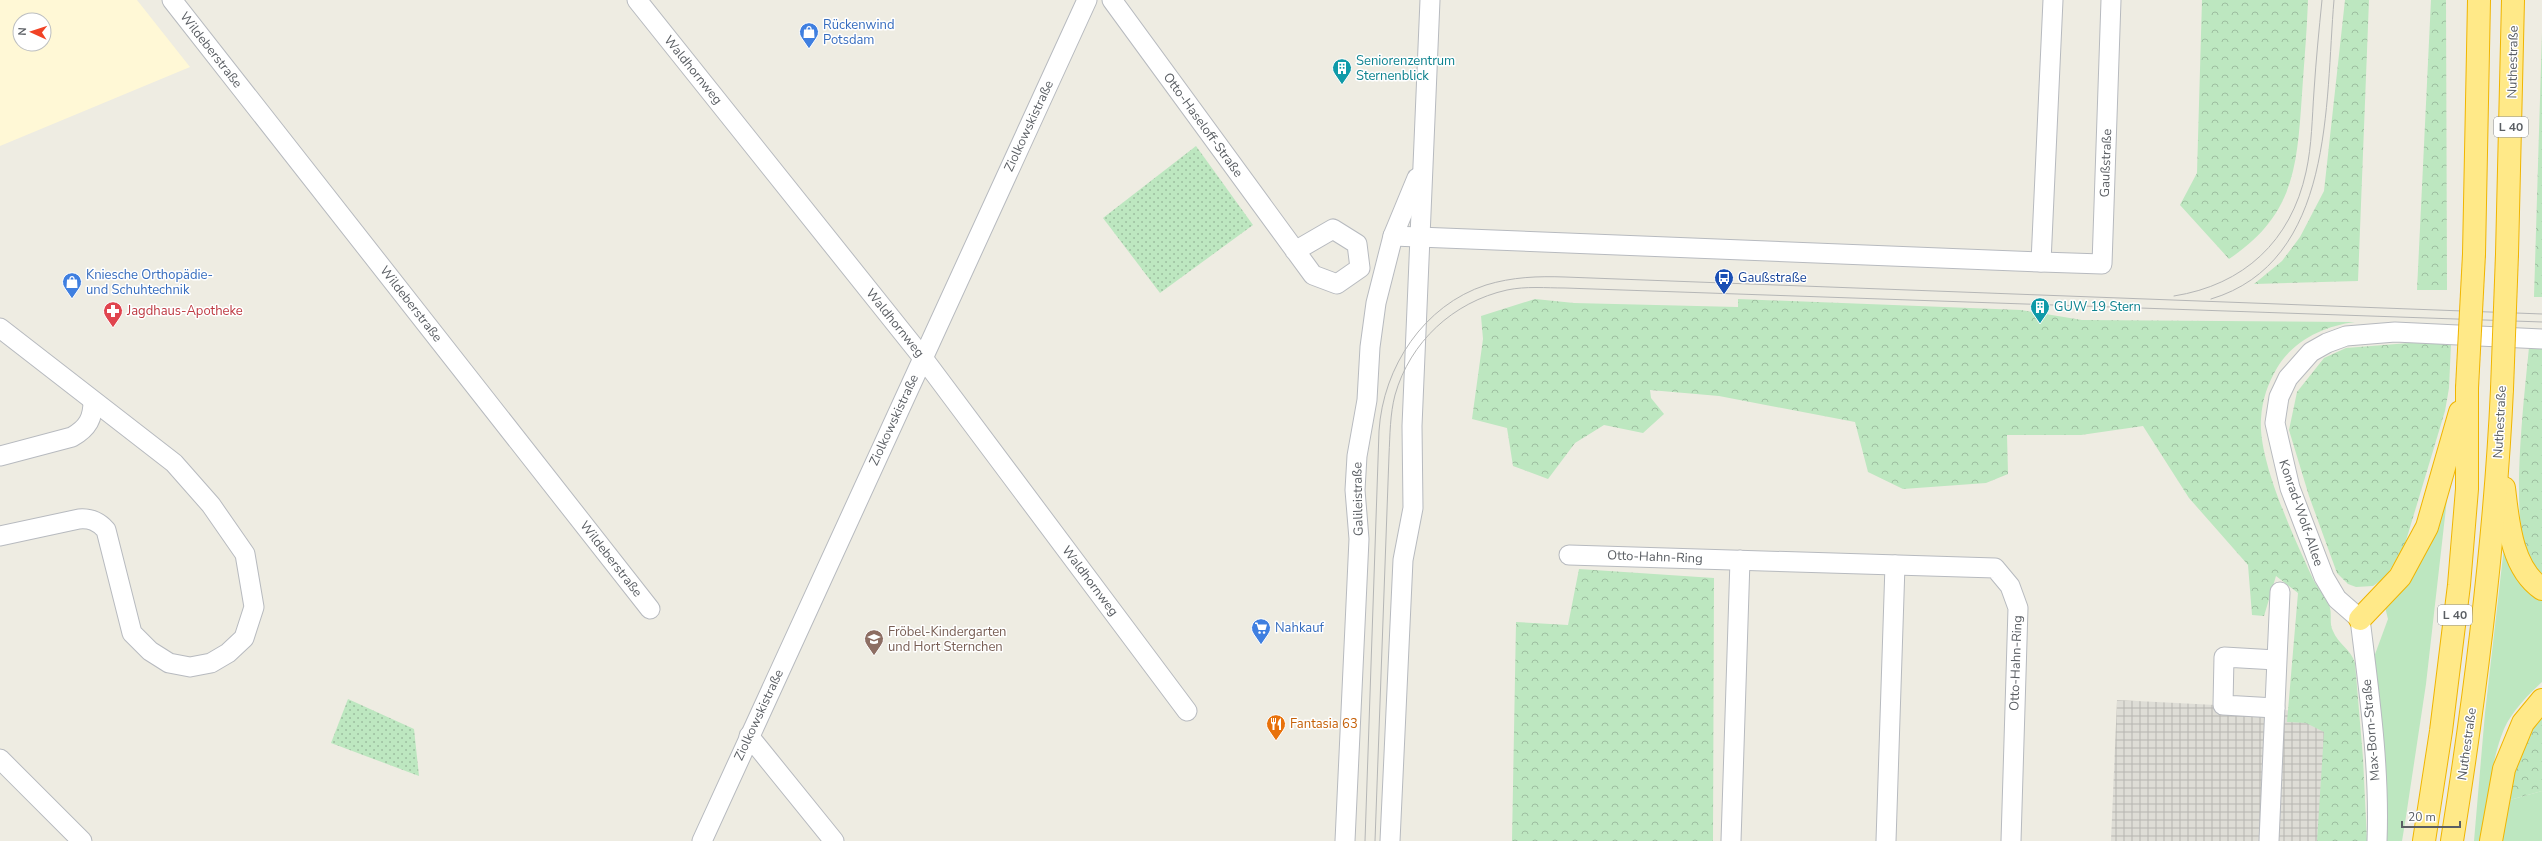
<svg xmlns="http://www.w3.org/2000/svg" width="2542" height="841" viewBox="0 0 2542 841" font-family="'Nunito Sans',sans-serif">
<defs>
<pattern id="industrial-grid" width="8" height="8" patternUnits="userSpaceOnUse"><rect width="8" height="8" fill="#deddd6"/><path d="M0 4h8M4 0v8" fill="none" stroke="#b7b6b1"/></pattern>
<pattern id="forest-crowns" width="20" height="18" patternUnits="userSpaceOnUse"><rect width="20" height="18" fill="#bde7c0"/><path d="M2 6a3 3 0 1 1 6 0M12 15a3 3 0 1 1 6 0" fill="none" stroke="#9dbea0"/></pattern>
<pattern id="park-dots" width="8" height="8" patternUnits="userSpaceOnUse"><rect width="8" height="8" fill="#bde7c0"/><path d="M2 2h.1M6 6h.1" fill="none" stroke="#9dbea0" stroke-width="1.8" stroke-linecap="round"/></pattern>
</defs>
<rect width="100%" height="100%" fill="#eeece2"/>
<path fill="#fff8d6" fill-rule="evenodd" d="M 0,0 L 137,0 L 190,67 L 0,146 ZM 20,20 L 44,20 L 44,44 L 20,44 Z"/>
<path fill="url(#industrial-grid)" d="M 2117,700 L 2275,708 L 2333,719 L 2326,841 L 2111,841 Z"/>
<g fill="#bde7c0">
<path d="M 2448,490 L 2426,684 L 2405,823 L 2402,841 L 2386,841 L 2374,657 L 2388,619 L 2384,603 Z"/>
<path d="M 2504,547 C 2513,570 2519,588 2542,600 L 2542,682 C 2528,695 2512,711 2504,729 C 2490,762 2488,806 2482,841 L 2474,841 L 2485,713 Z"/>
<path d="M 2542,791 L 2542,841 L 2499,841 L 2506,801 Z"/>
</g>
<g fill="url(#forest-crowns)">
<path d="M 2202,0 L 2308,0 C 2307,31 2304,63 2302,94 C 2297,166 2295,215 2229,259 L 2180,205 L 2197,173 Z"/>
<path d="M 2345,0 L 2369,0 L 2358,281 L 2254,284 L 2282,261 L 2300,237 L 2324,191 Z"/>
<path d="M 2431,0 L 2446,0 L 2447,290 L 2417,290 Z"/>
<path d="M 2542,32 L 2542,297 L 2534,297 Z"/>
<path d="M 1535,299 L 1574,303 L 1738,307 L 1738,299 L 2021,310 L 2082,320 L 2355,322 C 2324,326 2294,340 2277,368 C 2268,383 2262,400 2261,419 C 2258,462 2295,539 2313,579 C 2318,589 2328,597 2330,608 C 2332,615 2329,623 2333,631 C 2338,644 2351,649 2355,663 L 2363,758 L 2367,841 L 2317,841 L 2324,732 L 2306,723 L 2287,722 L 2298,593 L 2276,576 L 2264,616 L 2252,615 L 2248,565 L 2189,498 L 2143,426 L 2081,435 L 2007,435 L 2008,474 L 1986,483 L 1903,489 L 1868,472 L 1855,422 L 1719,396 L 1650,390 L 1651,398 L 1664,414 L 1643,433 L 1604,425 L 1575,443 L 1548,479 L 1513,466 L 1507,428 L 1472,419 L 1483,339 L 1481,316 Z"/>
<path d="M 2409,343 L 2451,344 L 2449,388 L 2445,411 L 2405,544 L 2386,577 L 2373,586 L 2356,587 L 2348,584 L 2337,573 L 2309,496 L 2289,430 L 2297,392 L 2324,358 L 2346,348 Z"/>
<path d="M 2529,347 L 2542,349 L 2542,574 C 2538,570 2533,565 2530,560 C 2508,526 2525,392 2529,347 Z"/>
<path d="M 1579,569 L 1714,578 L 1713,841 L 1512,841 L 1516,622 L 1568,625 Z"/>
<path d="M 2542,710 L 2542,791 L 2506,801 L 2514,759 Z"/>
</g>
<g fill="url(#park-dots)">
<path d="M 1196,146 L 1253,225 L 1160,293 L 1103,218 Z"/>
<path d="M 348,699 L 414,729 L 419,776 L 331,743 Z"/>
</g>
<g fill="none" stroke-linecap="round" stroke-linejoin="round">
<g stroke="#b7babf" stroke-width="21">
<g id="minor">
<path d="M 172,0 L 650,609"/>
<path d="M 637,0 L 923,358 L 1187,711"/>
<path d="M 1112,0 L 1313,275 L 1337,284 L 1360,268 L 1357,244 L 1333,229 L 1295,251"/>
<path d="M 1393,236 L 2041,262 L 2053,0"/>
<path d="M 2041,262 L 2102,264 L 2111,0"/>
<path d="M 0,328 L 174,463 L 211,505 L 245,554 L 254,607 L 244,638 L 228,653 L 211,663 L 190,667 L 169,663 L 150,651 L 132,633 L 106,530 C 98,521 90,518 79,519 L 0,536"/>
<path d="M 0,456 L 72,437 C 88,428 93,418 93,401"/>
<path d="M 1569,555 L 1995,568 L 2010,586 L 2018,608 L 2011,841"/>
<path d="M 2275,708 L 2223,705 L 2224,657 L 2276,660"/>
<path d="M 749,736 L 834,841"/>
<path d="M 0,759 L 82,841"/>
<path d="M 702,841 L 1087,0"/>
<path d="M 1345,841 L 1359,539 L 1355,490 L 1357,456 L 1367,400 L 1370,347 L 1376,303 L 1393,236 L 1417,178"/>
<path d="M 1390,841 L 1403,560 L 1413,508 L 1412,426 L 1430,0"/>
<path d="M 1731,841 L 1740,560"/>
<path d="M 1886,841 L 1895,565"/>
<path d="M 2269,841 L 2280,592"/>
<path d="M 2377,841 C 2380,767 2369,692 2360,619 L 2337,599 L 2324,577 L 2290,488 L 2275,423 L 2279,397 L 2288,378 L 2311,352 L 2327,343 L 2346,336 L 2395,332 L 2542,339"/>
</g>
</g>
<g stroke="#f0b500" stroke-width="24">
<g id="highway">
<path d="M 2474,254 L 2479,0"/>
<path d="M 2507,254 L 2513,0"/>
<path d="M 2504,488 C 2508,521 2511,568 2542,589"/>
<path d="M 2360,619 L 2400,577 L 2427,527 L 2460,412"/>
<path d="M 2424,841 L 2441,731 L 2459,585 L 2467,489 L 2467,388"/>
<path d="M 2452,841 C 2476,691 2495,541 2502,389"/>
<path d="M 2491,841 L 2504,769 L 2523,723 L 2542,700"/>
</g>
</g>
<use href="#minor" stroke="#fff" stroke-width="19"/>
<use href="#highway" stroke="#ffe988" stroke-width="22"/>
<g stroke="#b5b6b6" stroke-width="1">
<path d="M 2174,296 C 2244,285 2291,241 2306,172 C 2312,145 2312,118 2314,91 C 2316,60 2319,30 2322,0"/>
<path d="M 2211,299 C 2335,262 2325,103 2334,0"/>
<path d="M 1365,841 L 1379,431 C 1383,367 1424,305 1486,285 C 1512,277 1538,276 1565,277 L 2542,314"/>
<path d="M 1375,841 L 1389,455 C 1390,435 1390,414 1395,395 C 1410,342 1453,302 1507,290 C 1526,286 1546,288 1565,288 L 2542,322"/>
</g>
<g stroke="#f0b500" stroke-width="24" stroke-linecap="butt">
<g id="highway-bridge">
<path d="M 2467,388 L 2474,254"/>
<path d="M 2502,389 L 2507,254"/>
</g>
</g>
<use href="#highway-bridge" stroke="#ffe988" stroke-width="22"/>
</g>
<defs>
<g id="shop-pin" transform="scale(1)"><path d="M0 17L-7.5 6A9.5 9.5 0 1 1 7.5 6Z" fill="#3f7fe0" stroke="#fff"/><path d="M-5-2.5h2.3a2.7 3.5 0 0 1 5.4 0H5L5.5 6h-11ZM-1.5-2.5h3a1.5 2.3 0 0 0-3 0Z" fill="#fff"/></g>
<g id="building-pin" transform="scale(1)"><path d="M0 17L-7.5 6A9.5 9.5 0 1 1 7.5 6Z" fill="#0f9aa8" stroke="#fff"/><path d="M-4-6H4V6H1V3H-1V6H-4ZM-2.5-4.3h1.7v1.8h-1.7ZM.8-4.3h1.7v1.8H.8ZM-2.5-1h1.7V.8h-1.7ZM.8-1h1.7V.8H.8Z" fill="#fff"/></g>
<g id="bus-pin" transform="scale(1)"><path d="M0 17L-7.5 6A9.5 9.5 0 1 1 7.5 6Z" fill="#1a4fb4" stroke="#fff"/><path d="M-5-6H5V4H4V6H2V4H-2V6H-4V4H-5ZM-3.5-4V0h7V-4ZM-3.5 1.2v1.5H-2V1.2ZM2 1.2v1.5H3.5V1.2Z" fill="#fff"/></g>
<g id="pharmacy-pin" transform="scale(1)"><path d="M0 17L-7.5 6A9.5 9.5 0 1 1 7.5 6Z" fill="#e0444e" stroke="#fff"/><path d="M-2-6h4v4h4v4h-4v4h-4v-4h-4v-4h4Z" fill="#fff"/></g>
<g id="supermarket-pin" transform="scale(1)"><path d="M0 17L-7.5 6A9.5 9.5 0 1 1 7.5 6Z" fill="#3f7fe0" stroke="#fff"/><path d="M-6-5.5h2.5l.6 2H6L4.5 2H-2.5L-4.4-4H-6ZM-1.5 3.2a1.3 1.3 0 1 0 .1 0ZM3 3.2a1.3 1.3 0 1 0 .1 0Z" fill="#fff"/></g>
<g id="school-pin" transform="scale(1)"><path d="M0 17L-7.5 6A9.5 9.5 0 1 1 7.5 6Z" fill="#8d6e63" stroke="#fff"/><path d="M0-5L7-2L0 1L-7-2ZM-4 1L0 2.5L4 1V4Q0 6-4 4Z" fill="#fff"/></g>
<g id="restaurant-pin" transform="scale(1)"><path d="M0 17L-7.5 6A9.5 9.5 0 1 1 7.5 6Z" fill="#e8710a" stroke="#fff"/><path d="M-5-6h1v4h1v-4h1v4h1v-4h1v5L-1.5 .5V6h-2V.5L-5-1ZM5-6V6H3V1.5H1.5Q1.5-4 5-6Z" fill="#fff"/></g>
</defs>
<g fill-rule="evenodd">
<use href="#shop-pin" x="809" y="32"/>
<use href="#building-pin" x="1342" y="68"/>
<use href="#bus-pin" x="1724" y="278"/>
<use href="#shop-pin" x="72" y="282"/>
<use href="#building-pin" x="2040" y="307"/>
<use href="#pharmacy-pin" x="113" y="311"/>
<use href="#supermarket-pin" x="1261" y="628"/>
<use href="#school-pin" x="874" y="639"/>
<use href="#restaurant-pin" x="1276" y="724"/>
</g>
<g text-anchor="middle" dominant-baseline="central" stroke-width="3" stroke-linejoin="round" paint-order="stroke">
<g fill="#fff" stroke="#8c8e92" stroke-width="1">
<rect x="2494" y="117" width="34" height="20" rx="3"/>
<rect x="2438" y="605" width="34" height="20" rx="3"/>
</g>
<g font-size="12" font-weight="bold" fill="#5a5e63">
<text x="2511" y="127">L 40</text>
<text x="2455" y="615">L 40</text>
</g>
<g font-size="13" fill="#366cbe" stroke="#fff" text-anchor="start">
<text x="823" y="25">Rückenwind<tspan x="823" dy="15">Potsdam</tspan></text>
<text x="86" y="275">Kniesche Orthopädie-<tspan x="86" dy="15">und Schuhtechnik</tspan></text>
<text x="1275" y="628">Nahkauf</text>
</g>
<g font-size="13" fill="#5a5e63" stroke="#fff">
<text transform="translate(211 50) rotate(52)">Wildeberstraße</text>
<text transform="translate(2513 62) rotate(-89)">Nuthestraße</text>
<text transform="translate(693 70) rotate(51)">Waldhornweg</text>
<text transform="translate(1203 125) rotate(54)">Otto-Haseloff-Straße</text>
<text transform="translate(1029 126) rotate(-65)">Ziolkowskistraße</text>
<text transform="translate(2106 163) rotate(-88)">Gaußstraße</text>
<text transform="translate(411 304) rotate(52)">Wildeberstraße</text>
<text transform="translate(895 323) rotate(51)">Waldhornweg</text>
<text transform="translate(894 420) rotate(-65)">Ziolkowskistraße</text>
<text transform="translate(2500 422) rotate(-87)">Nuthestraße</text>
<text transform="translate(1358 499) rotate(-91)">Galileistraße</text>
<text transform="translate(2301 513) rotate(71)">Konrad-Wolf-Allee</text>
<text transform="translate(1655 557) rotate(2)">Otto-Hahn-Ring</text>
<text transform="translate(611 559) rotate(52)">Wildeberstraße</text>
<text transform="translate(1090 581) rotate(53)">Waldhornweg</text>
<text transform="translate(2016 663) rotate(-88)">Otto-Hahn-Ring</text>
<text transform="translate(759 715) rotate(-65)">Ziolkowskistraße</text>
<text transform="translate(2371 730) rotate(-95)">Max-Born-Straße</text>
<text transform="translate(2467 744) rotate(-82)">Nuthestraße</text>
</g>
<g font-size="13" fill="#0d838f" stroke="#fff" text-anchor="start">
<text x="1356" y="61">Seniorenzentrum<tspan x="1356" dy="15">Sternenblick</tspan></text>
<text x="2054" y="307">GUW 19 Stern</text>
</g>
<g font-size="13" fill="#164399" stroke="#fff" text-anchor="start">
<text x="1738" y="278">Gaußstraße</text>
</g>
<g font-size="13" fill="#be3a42" stroke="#fff" text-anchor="start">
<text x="127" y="311">Jagdhaus-Apotheke</text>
</g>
<g font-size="13" fill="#785e54" stroke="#fff" text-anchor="start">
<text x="888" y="632">Fröbel-Kindergarten<tspan x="888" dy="15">und Hort Sternchen</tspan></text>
</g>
<g font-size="13" fill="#c56008" stroke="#fff" text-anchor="start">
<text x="1290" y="724">Fantasia 63</text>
</g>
</g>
<g transform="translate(32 32) rotate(273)"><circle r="19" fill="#ffffff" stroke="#bdbfc1"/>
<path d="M0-3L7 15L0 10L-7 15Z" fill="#f14225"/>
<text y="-6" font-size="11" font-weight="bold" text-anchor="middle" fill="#5a5e63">N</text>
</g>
<path d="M2402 821v6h58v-6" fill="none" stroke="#5a5e63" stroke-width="2"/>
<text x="2408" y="821" font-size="12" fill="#5a5e63" stroke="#ffffff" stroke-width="3" paint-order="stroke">20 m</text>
</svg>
